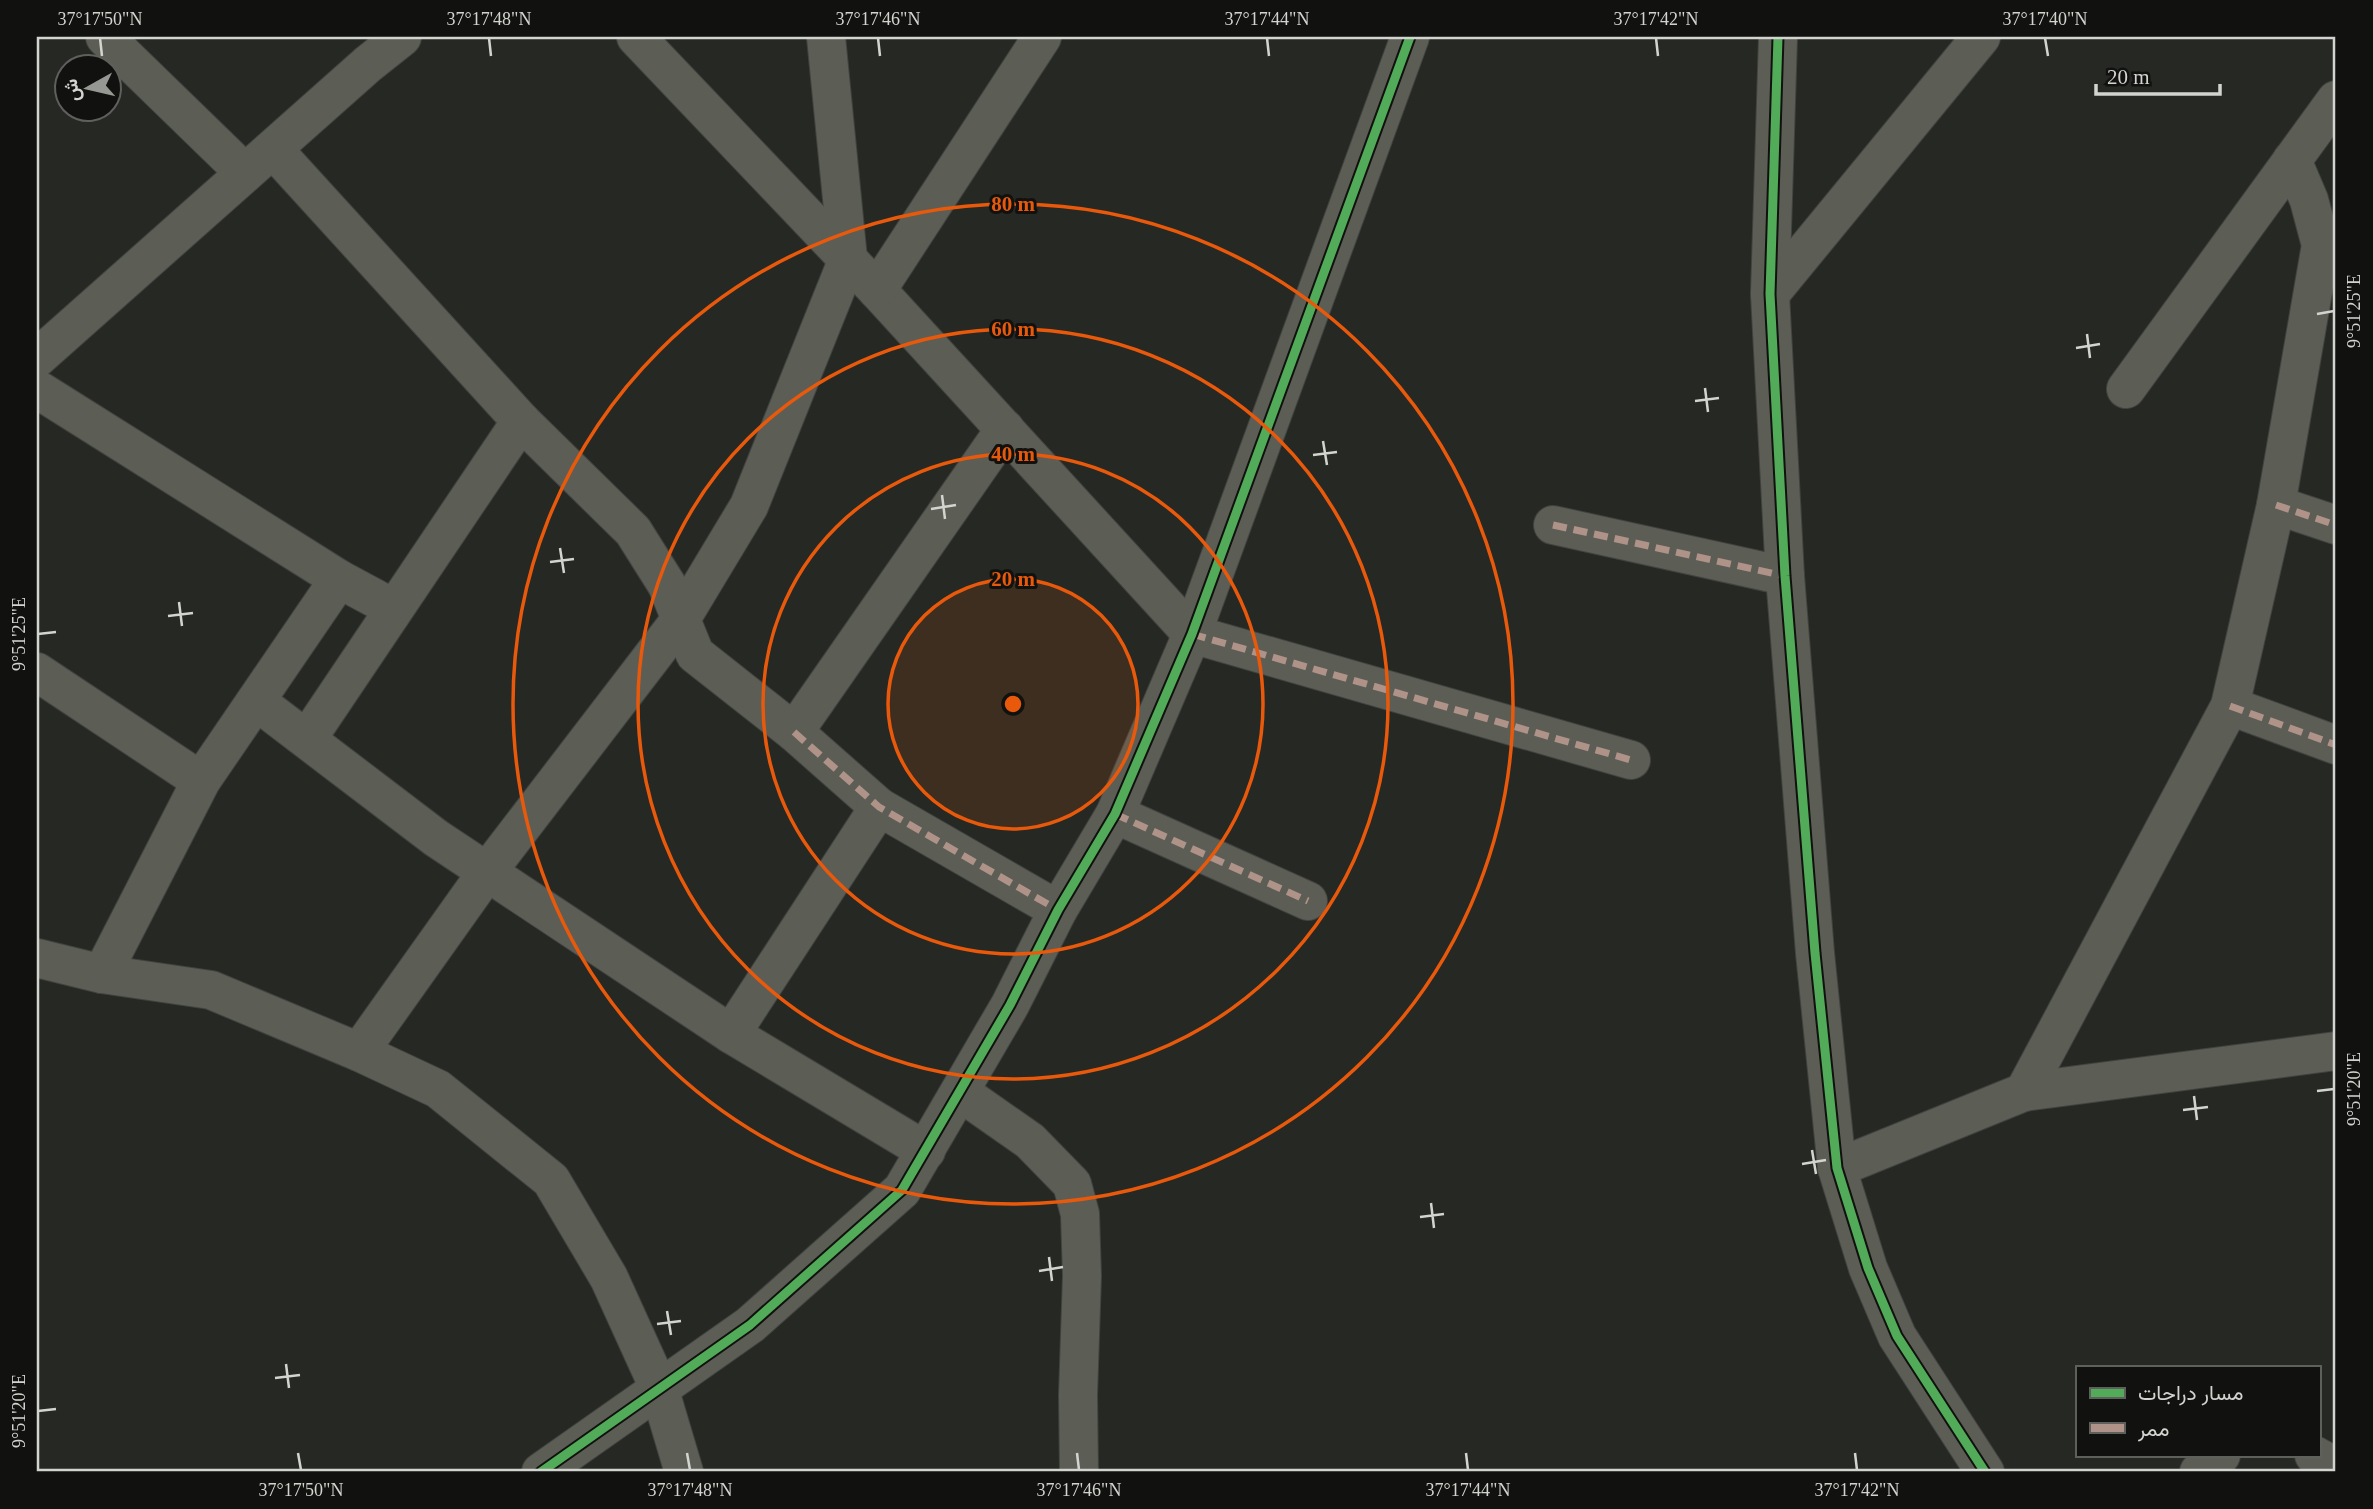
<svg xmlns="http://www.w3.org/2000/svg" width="2373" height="1509" viewBox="0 0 2373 1509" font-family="'Times New Roman',Vazirmatn,serif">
<rect width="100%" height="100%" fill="#262824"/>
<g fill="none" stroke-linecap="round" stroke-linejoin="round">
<g stroke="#424340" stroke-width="40">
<g id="minor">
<path d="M 105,37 L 245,173"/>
<path d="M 636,37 L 877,290 L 1192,634 L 1631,760"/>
<path d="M 1778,37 L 1770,294 L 1785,576 L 1815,953 L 1837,1168 L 1868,1268 L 1897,1336 L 1985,1472"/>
<path d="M 273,149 L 521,421 L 633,531 L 667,585 L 695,654 L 794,732 L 879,807 L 1058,910"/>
<path d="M 877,290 L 1042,37"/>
<path d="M 1770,294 L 1981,37"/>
<path d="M 37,358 L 368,64 L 402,37"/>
<path d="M 37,389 L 339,579 L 393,608"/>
<path d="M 2126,389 L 2336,100"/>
<path d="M 2276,505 L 2336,525"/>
<path d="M 1553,525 L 1785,576"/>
<path d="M 37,672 L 201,781"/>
<path d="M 256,701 L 436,838 L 731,1034 L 926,1151"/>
<path d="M 2230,706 L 2336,745"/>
<path d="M 794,732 L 1005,429"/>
<path d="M 307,739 L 521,421"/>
<path d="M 1115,814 L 1308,901"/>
<path d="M 37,958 L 102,974 L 211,990 L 359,1052 L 438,1089 L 551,1180 L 609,1278 L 659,1388 L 684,1472"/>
<path d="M 102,974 L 201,781 L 339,579"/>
<path d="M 731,1034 L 879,807"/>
<path d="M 359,1052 L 487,872 L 681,619 L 749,506 L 848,259 L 826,37"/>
<path d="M 960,1092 L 1030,1141 L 1072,1184 L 1080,1214 L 1082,1276 L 1078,1395 L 1079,1472"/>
<path d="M 2024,1092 L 2230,706 L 2276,505 L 2321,245 L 2309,200 L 2292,160"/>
<path d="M 1837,1168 L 2024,1092 L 2336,1051"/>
<path d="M 2314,1455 L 2336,1467"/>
<path d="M 541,1472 L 750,1325 L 902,1190 L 1010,1005 L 1058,910 L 1115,814 L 1192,634 L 1410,37"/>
<path d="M 2199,1472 L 2221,1455"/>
</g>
</g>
<use href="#minor" stroke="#5c5e56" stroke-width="38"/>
<g stroke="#af9288" stroke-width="7" stroke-dasharray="14 7" stroke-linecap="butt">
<path d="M 2276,505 L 2336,525"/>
<path d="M 1553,525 L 1785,576"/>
<path d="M 1192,634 L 1631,760"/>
<path d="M 2230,706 L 2336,745"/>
<path d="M 794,732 L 879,807 L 1058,910"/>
<path d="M 1115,814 L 1308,901"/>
</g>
<g stroke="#11120f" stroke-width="13">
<g id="cycleway">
<path d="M 1778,37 L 1770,294 L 1785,576 L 1815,953 L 1837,1168 L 1868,1268 L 1897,1336 L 1985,1472"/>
<path d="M 541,1472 L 750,1325 L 902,1190 L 1010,1005 L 1058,910 L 1115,814 L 1192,634 L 1410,37"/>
</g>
</g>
<use href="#cycleway" stroke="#51ab58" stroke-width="9"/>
</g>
<path fill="none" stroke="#d2d4cf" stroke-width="2.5" d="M 100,38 L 102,56M 489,38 L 491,56M 878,38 L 880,56M 1267,38 L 1269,56M 1656,38 L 1658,56M 2045,38 L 2048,56M 2317,314 L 2334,311M 2087,334 L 2090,358M 2076,348 L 2100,344M 1705,388 L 1708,412M 1695,401 L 1719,398M 1323,441 L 1327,465M 1313,455 L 1337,452M 942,495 L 945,519M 931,509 L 956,505M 560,548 L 564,573M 550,562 L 574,559M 179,602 L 182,626M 168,616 L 193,613M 38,634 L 56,632M 2317,1091 L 2334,1089M 2194,1096 L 2197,1120M 2183,1110 L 2208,1107M 1812,1150 L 1816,1174M 1802,1164 L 1826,1160M 1431,1203 L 1434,1228M 1420,1217 L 1444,1214M 1049,1257 L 1052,1281M 1039,1271 L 1063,1267M 667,1311 L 671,1335M 657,1324 L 681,1321M 286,1364 L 289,1388M 275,1378 L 300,1375M 38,1411 L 56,1409M 298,1453 L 301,1470M 687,1453 L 690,1470M 1077,1453 L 1079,1470M 1466,1453 L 1468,1470M 1855,1453 L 1857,1470"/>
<circle cx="1013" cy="704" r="125" fill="#e8590c" fill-opacity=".12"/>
<g fill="none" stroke="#e8590c" stroke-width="3.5">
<circle cx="1013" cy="704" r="125"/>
<circle cx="1013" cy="704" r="250"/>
<circle cx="1013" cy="704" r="375"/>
<circle cx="1013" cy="704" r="500"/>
</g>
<circle cx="1013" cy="704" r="10" fill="#e8590c" stroke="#11120f" stroke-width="3.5"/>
<g font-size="21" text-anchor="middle" font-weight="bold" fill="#e8590c" stroke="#11120f" stroke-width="6" stroke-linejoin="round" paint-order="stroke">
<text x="1013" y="211">80 m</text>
<text x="1013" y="336">60 m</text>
<text x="1013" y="461">40 m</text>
<text x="1013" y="586">20 m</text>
</g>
<rect width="2373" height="1509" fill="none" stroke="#11120f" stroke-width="77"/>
<rect x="2076" y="1366" width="245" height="91" fill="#11120f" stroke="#5e605c" stroke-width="2"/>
<rect x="2090" y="1388" width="35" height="10" fill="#51ab58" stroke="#5e605c" stroke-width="2"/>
<text x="2138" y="1400" font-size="21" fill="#d2d4cf">مسار دراجات</text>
<rect x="2090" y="1423" width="35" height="10" fill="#af9288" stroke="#5e605c" stroke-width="2"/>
<text x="2138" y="1436" font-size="21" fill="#d2d4cf">ممر</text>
<g transform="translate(88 88) rotate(262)"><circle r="33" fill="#11120f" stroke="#5e605c" stroke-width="2"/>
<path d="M0-5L12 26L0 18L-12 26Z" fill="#969893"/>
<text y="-10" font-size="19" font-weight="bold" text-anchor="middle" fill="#d2d4cf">ش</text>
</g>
<path d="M2096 84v10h124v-10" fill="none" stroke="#d2d4cf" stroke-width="3.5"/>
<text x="2107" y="84" font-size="21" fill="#d2d4cf" stroke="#11120f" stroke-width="5" paint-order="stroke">20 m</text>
<rect x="38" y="38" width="2296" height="1432" fill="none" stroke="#d2d4cf" stroke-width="2.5"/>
<g font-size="18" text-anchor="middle" fill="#d2d4cf">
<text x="100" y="25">37°17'50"N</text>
<text x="489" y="25">37°17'48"N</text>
<text x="878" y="25">37°17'46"N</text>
<text x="1267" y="25">37°17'44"N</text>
<text x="1656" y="25">37°17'42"N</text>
<text x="2045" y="25">37°17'40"N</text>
<text transform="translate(2354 311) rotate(-90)" y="6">9°51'25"E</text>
<text transform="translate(19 634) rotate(-90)" y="6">9°51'25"E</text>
<text transform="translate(2354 1089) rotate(-90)" y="6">9°51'20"E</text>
<text transform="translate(19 1411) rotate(-90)" y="6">9°51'20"E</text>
<text x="301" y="1496">37°17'50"N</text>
<text x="690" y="1496">37°17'48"N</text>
<text x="1079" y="1496">37°17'46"N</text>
<text x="1468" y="1496">37°17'44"N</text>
<text x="1857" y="1496">37°17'42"N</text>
</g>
</svg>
